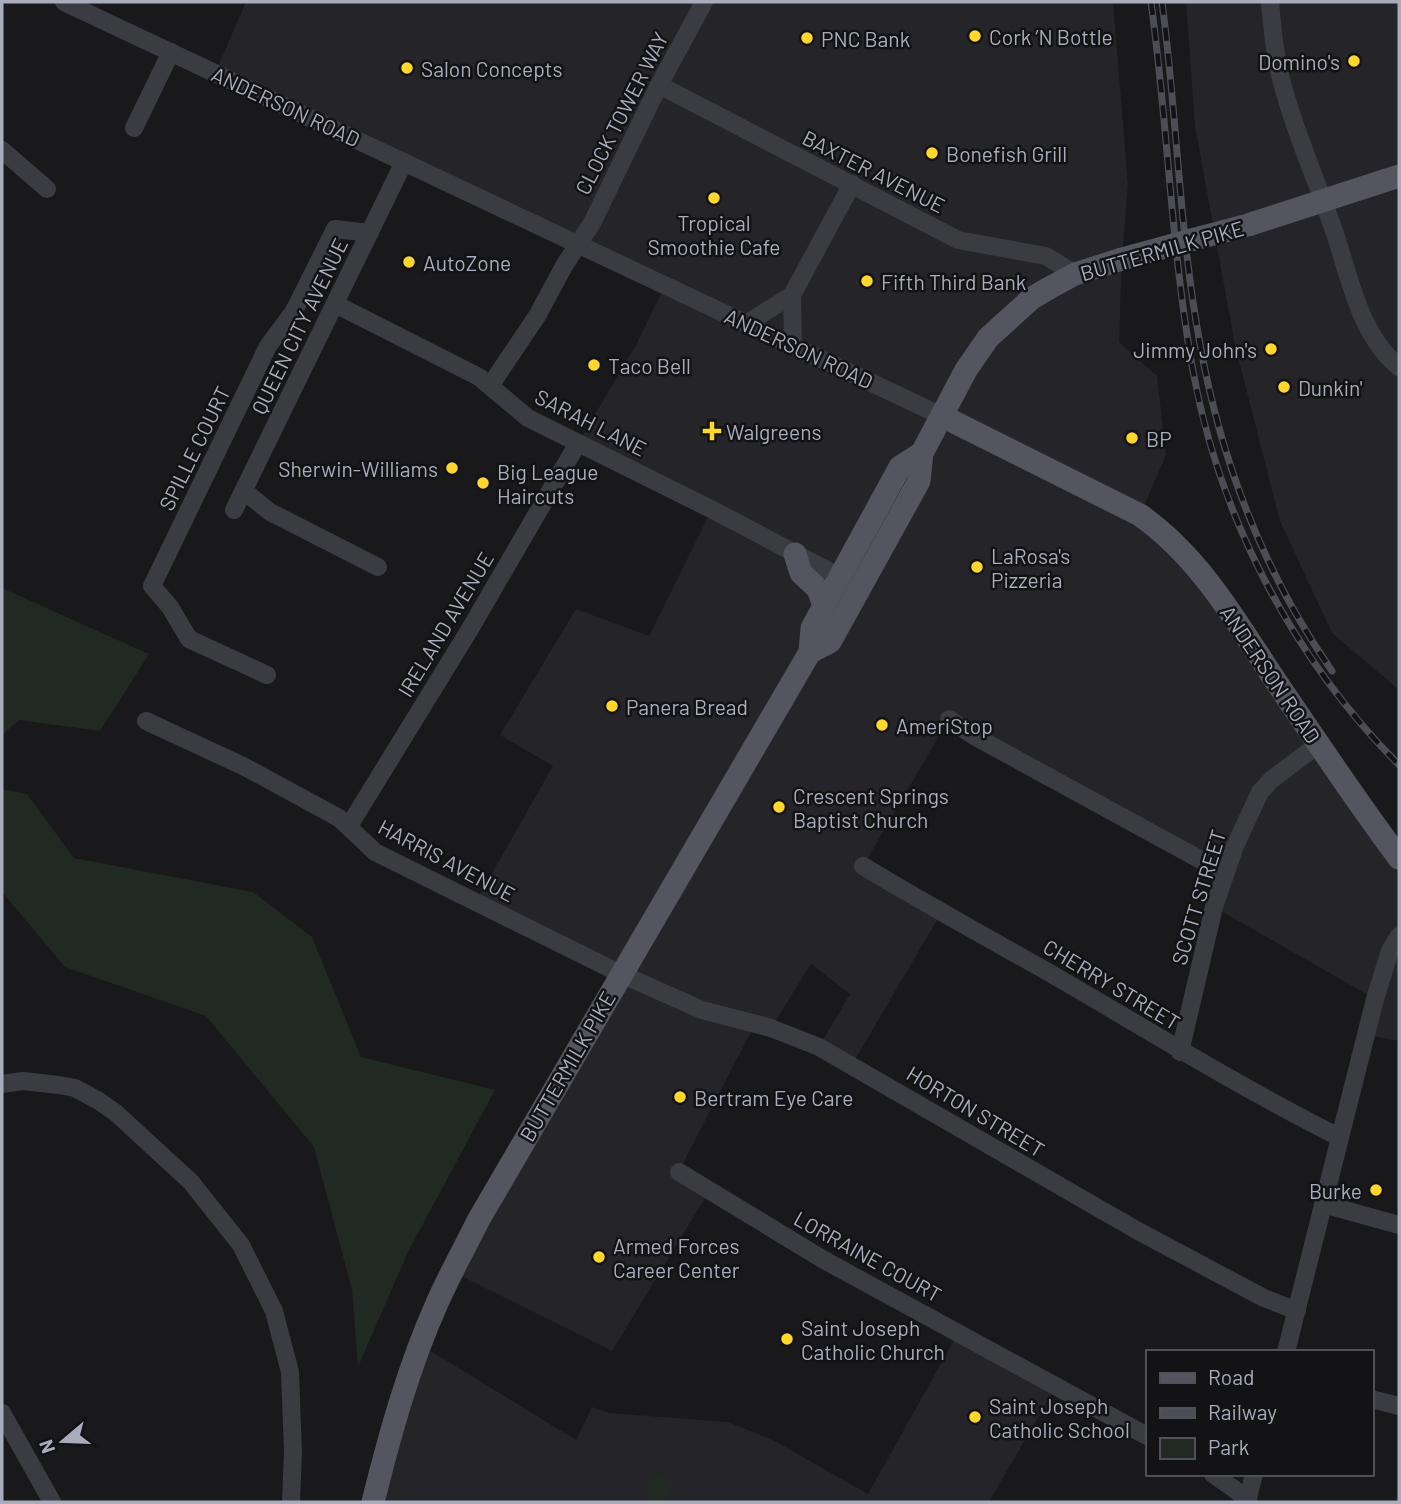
<svg xmlns="http://www.w3.org/2000/svg" width="1401" height="1504" viewBox="0 0 1401 1504" font-family="Barlow,sans-serif">
<rect width="100%" height="100%" fill="#19181b"/>
<g fill="#252428">
<path d="M 246,2 L 1113,2 L 1128,185 L 1122,259 L 1119,342 L 1157,376 L 1166,455 L 1140,515 L 1162,530 L 1399,858 L 1399,1041 L 1366,1035 L 1375,999 L 1214,907 L 1226,871 L 949,719 L 863,866 L 941,913 L 852,1065 L 819,1047 L 850,994 L 811,964 L 771,1028 L 755,1024 L 679,1171 L 710,1190 L 612,1351 L 453,1272 L 621,974 L 476,901 L 553,766 L 500,735 L 576,609 L 649,636 L 710,513 L 578,443 L 636,345 L 665,285 L 215,73 Z"/>
<path d="M 1186,2 L 1399,2 L 1399,690 L 1332,633 L 1280,521 L 1235,345 L 1195,126 Z"/>
<path d="M 958,1333 L 1056,1386 L 989,1502 L 373,1502 L 421,1345 L 576,1440 L 592,1407 L 609,1413 L 728,1422 L 773,1440 L 868,1494 Z"/>
</g>
<g fill="#202922">
<path d="M 2,588 L 149,654 L 100,731 L 19,720 L 2,735 Z"/>
<path d="M 2,789 L 27,794 L 74,858 L 253,892 L 312,937 L 361,1057 L 495,1090 L 408,1252 L 358,1367 L 352,1290 L 314,1147 L 206,1016 L 65,967 L 2,892 Z"/>
<path d="M 655,1472 L 675,1483 L 665,1502 L 651,1502 L 642,1497 Z"/>
</g>
<g fill="none" stroke-linecap="round" stroke-linejoin="round">
<g stroke="#3b3b42" stroke-width="18">
<path d="M 64,2 L 942,416"/>
<path d="M 1270,2 C 1272,25 1274,48 1279,71 C 1292,125 1315,176 1333,228 C 1350,276 1358,333 1399,367"/>
<path d="M 659,85 L 958,240 L 1046,256 L 1075,274"/>
<path d="M 134,128 L 171,52"/>
<path d="M 2,150 L 47,189"/>
<path d="M 792,295 L 793,344"/>
<path d="M 335,304 L 479,377 L 528,418 L 713,510 L 840,577"/>
<path d="M 746,324 L 792,295 L 852,184"/>
<path d="M 490,386 L 537,316 L 564,266 L 592,223 L 659,85 L 704,2"/>
<path d="M 244,491 L 270,512 L 378,567"/>
<path d="M 234,510 L 404,162"/>
<path d="M 267,675 L 189,639 L 170,607 L 152,586 L 268,346 L 294,311 L 335,229 L 370,233"/>
<path d="M 949,719 L 974,736 L 1201,860 L 1226,871"/>
<path d="M 146,721 L 245,767 L 339,818 L 375,852 L 621,974 L 702,1010 L 771,1028 L 819,1047 L 1138,1231 L 1264,1298 L 1297,1311"/>
<path d="M 349,826 L 470,629 L 578,443"/>
<path d="M 863,866 C 924,903 986,937 1048,972 C 1145,1028 1239,1087 1339,1137"/>
<path d="M 1180,1052 L 1214,907 L 1235,846 L 1260,792 L 1271,780 L 1319,744"/>
<path d="M 2,1084 L 23,1081 L 59,1085 L 75,1088 L 99,1101 L 116,1113 L 191,1182 L 241,1245 L 274,1311 L 290,1372 L 293,1452 L 291,1502"/>
<path d="M 679,1172 L 824,1260 L 1147,1436"/>
<path d="M 1323,1204 L 1399,1225"/>
<path d="M 1286,1352 L 1375,999 L 1390,951 L 1399,936"/>
<path d="M 1371,1399 L 1399,1406"/>
<path d="M 2,1413 L 52,1502"/>
<path d="M 1213,1474 L 1248,1499"/>
<path d="M 1247,1502 L 1254,1474"/>
</g>
<g stroke="#55555f" stroke-width="23">
<path d="M 1191,240 L 1248,225 L 1399,176"/>
<path d="M 942,416 L 1140,515 C 1198,556 1233,616 1271,674 C 1313,736 1354,798 1399,858"/>
<path d="M 795,554 L 801,573 L 818,589 L 824,605"/>
<path d="M 810,652 L 830,642 L 919,481 L 922,453 L 966,370 L 988,338 L 1032,298 L 1051,287 L 1075,274 L 1122,259"/>
<path d="M 373,1502 C 390,1434 409,1365 438,1301 C 450,1274 465,1247 479,1219 L 810,652 L 812,628 L 900,467 L 922,453"/>
</g>
<g stroke="#4c4d55" stroke-width="7">
<g id="rail">
<path d="M 1151,2 C 1168,125 1171,249 1193,371 C 1220,519 1293,658 1399,765"/>
<path d="M 1162,2 C 1177,115 1179,231 1200,344 C 1221,461 1264,573 1332,671"/>
</g>
</g>
<use href="#rail" stroke="#131316" stroke-width="4.5" stroke-dasharray="13" stroke-linecap="butt"/>
<path stroke="#55555f" stroke-width="23" d="M 1122,259 L 1191,240"/>
</g>
<g fill="#ffd62c" stroke="#131316" stroke-width="2.5">
<circle cx="975" cy="36" r="7"/>
<circle cx="807" cy="38" r="7"/>
<circle cx="1354" cy="61" r="7"/>
<circle cx="407" cy="68" r="7"/>
<circle cx="932" cy="153" r="7"/>
<circle cx="714" cy="198" r="7"/>
<circle cx="409" cy="262" r="7"/>
<circle cx="867" cy="281" r="7"/>
<circle cx="1271" cy="349" r="7"/>
<circle cx="594" cy="365" r="7"/>
<circle cx="1284" cy="387" r="7"/>
<path d="M708.5 420.5h7v7h7v7h-7v7h-7v-7h-7v-7h7z"/>
<circle cx="1132" cy="438" r="7"/>
<circle cx="452" cy="468" r="7"/>
<circle cx="483" cy="483" r="7"/>
<circle cx="977" cy="567" r="7"/>
<circle cx="612" cy="706" r="7"/>
<circle cx="882" cy="725" r="7"/>
<circle cx="779" cy="807" r="7"/>
<circle cx="680" cy="1097" r="7"/>
<circle cx="1376" cy="1190" r="7"/>
<circle cx="599" cy="1257" r="7"/>
<circle cx="787" cy="1339" r="7"/>
<circle cx="975" cy="1417" r="7"/>
</g>
<g text-anchor="middle" dominant-baseline="central" stroke-width="5" stroke-linejoin="round" paint-order="stroke">
<g font-size="21" fill="#a9acbb" stroke="#131316" text-anchor="start">
<text x="989" y="36">Cork ’N Bottle</text>
<text x="821" y="38">PNC Bank</text>
<text x="1340" y="61" text-anchor="end">Domino's</text>
<text x="421" y="68">Salon Concepts</text>
<text x="946" y="153">Bonefish Grill</text>
<text x="714" y="222" text-anchor="middle">Tropical<tspan x="714" dy="24">Smoothie Cafe</tspan></text>
<text x="423" y="262">AutoZone</text>
<text x="881" y="281">Fifth Third Bank</text>
<text x="1257" y="349" text-anchor="end">Jimmy John's</text>
<text x="608" y="365">Taco Bell</text>
<text x="1298" y="387">Dunkin'</text>
<text x="726" y="431">Walgreens</text>
<text x="1146" y="438">BP</text>
<text x="438" y="468" text-anchor="end">Sherwin-Williams</text>
<text x="497" y="471">Big League<tspan x="497" dy="24">Haircuts</tspan></text>
<text x="991" y="555">LaRosa's<tspan x="991" dy="24">Pizzeria</tspan></text>
<text x="626" y="706">Panera Bread</text>
<text x="896" y="725">AmeriStop</text>
<text x="793" y="795">Crescent Springs<tspan x="793" dy="24">Baptist Church</tspan></text>
<text x="694" y="1097">Bertram Eye Care</text>
<text x="1362" y="1190" text-anchor="end">Burke</text>
<text x="613" y="1245">Armed Forces<tspan x="613" dy="24">Career Center</tspan></text>
<text x="801" y="1327">Saint Joseph<tspan x="801" dy="24">Catholic Church</tspan></text>
<text x="989" y="1405">Saint Joseph<tspan x="989" dy="24">Catholic School</tspan></text>
</g>
<g font-size="21" fill="#a9acbb" stroke="#131316">
<text transform="translate(286 106) rotate(25)">ANDERSON ROAD</text>
<text transform="translate(621 113) rotate(-63)">CLOCK TOWER WAY</text>
<text transform="translate(874 171) rotate(27)">BAXTER AVENUE</text>
<text transform="translate(1162 250) rotate(-16)">BUTTERMILK PIKE</text>
<text transform="translate(299 326) rotate(-64)">QUEEN CITY AVENUE</text>
<text transform="translate(799 348) rotate(25)">ANDERSON ROAD</text>
<text transform="translate(591 422) rotate(27)">SARAH LANE</text>
<text transform="translate(194 448) rotate(-64)">SPILLE COURT</text>
<text transform="translate(445 624) rotate(-59)">IRELAND AVENUE</text>
<text transform="translate(1271 674) rotate(56)">ANDERSON ROAD</text>
<text transform="translate(447 860) rotate(28)">HARRIS AVENUE</text>
<text transform="translate(1198 897) rotate(-73)">SCOTT STREET</text>
<text transform="translate(1112 984) rotate(31)">CHERRY STREET</text>
<text transform="translate(567 1066) rotate(-60)">BUTTERMILK PIKE</text>
<text transform="translate(976 1111) rotate(31)">HORTON STREET</text>
<text transform="translate(868 1256) rotate(29)">LORRAINE COURT</text>
</g>
</g>
<rect width="1401" height="1504" fill="none" stroke="#a9acbb" stroke-width="7"/>
<rect x="1146" y="1350" width="228" height="126" fill="#131316" stroke="#4f5058" stroke-width="2"/>
<rect x="1160" y="1373" width="35" height="10" fill="#55555f" stroke="#4f5058" stroke-width="2"/>
<text x="1208" y="1385" font-size="21" fill="#a9acbb">Road</text>
<rect x="1160" y="1408" width="35" height="10" fill="#4c4d55" stroke="#4f5058" stroke-width="2"/>
<text x="1208" y="1420" font-size="21" fill="#a9acbb">Railway</text>
<rect x="1160" y="1438" width="35" height="21" fill="#202922" stroke="#4f5058" stroke-width="2"/>
<text x="1208" y="1455" font-size="21" fill="#a9acbb">Park</text>
<g transform="translate(63 1441) rotate(251)" stroke="#131316" stroke-width="5" paint-order="stroke">
<path d="M0-5L12 26L0 18L-12 26Z" fill="#a9acbb"/>
<text y="-10" font-size="19" font-weight="bold" text-anchor="middle" fill="#a9acbb">N</text>
</g>
</svg>
